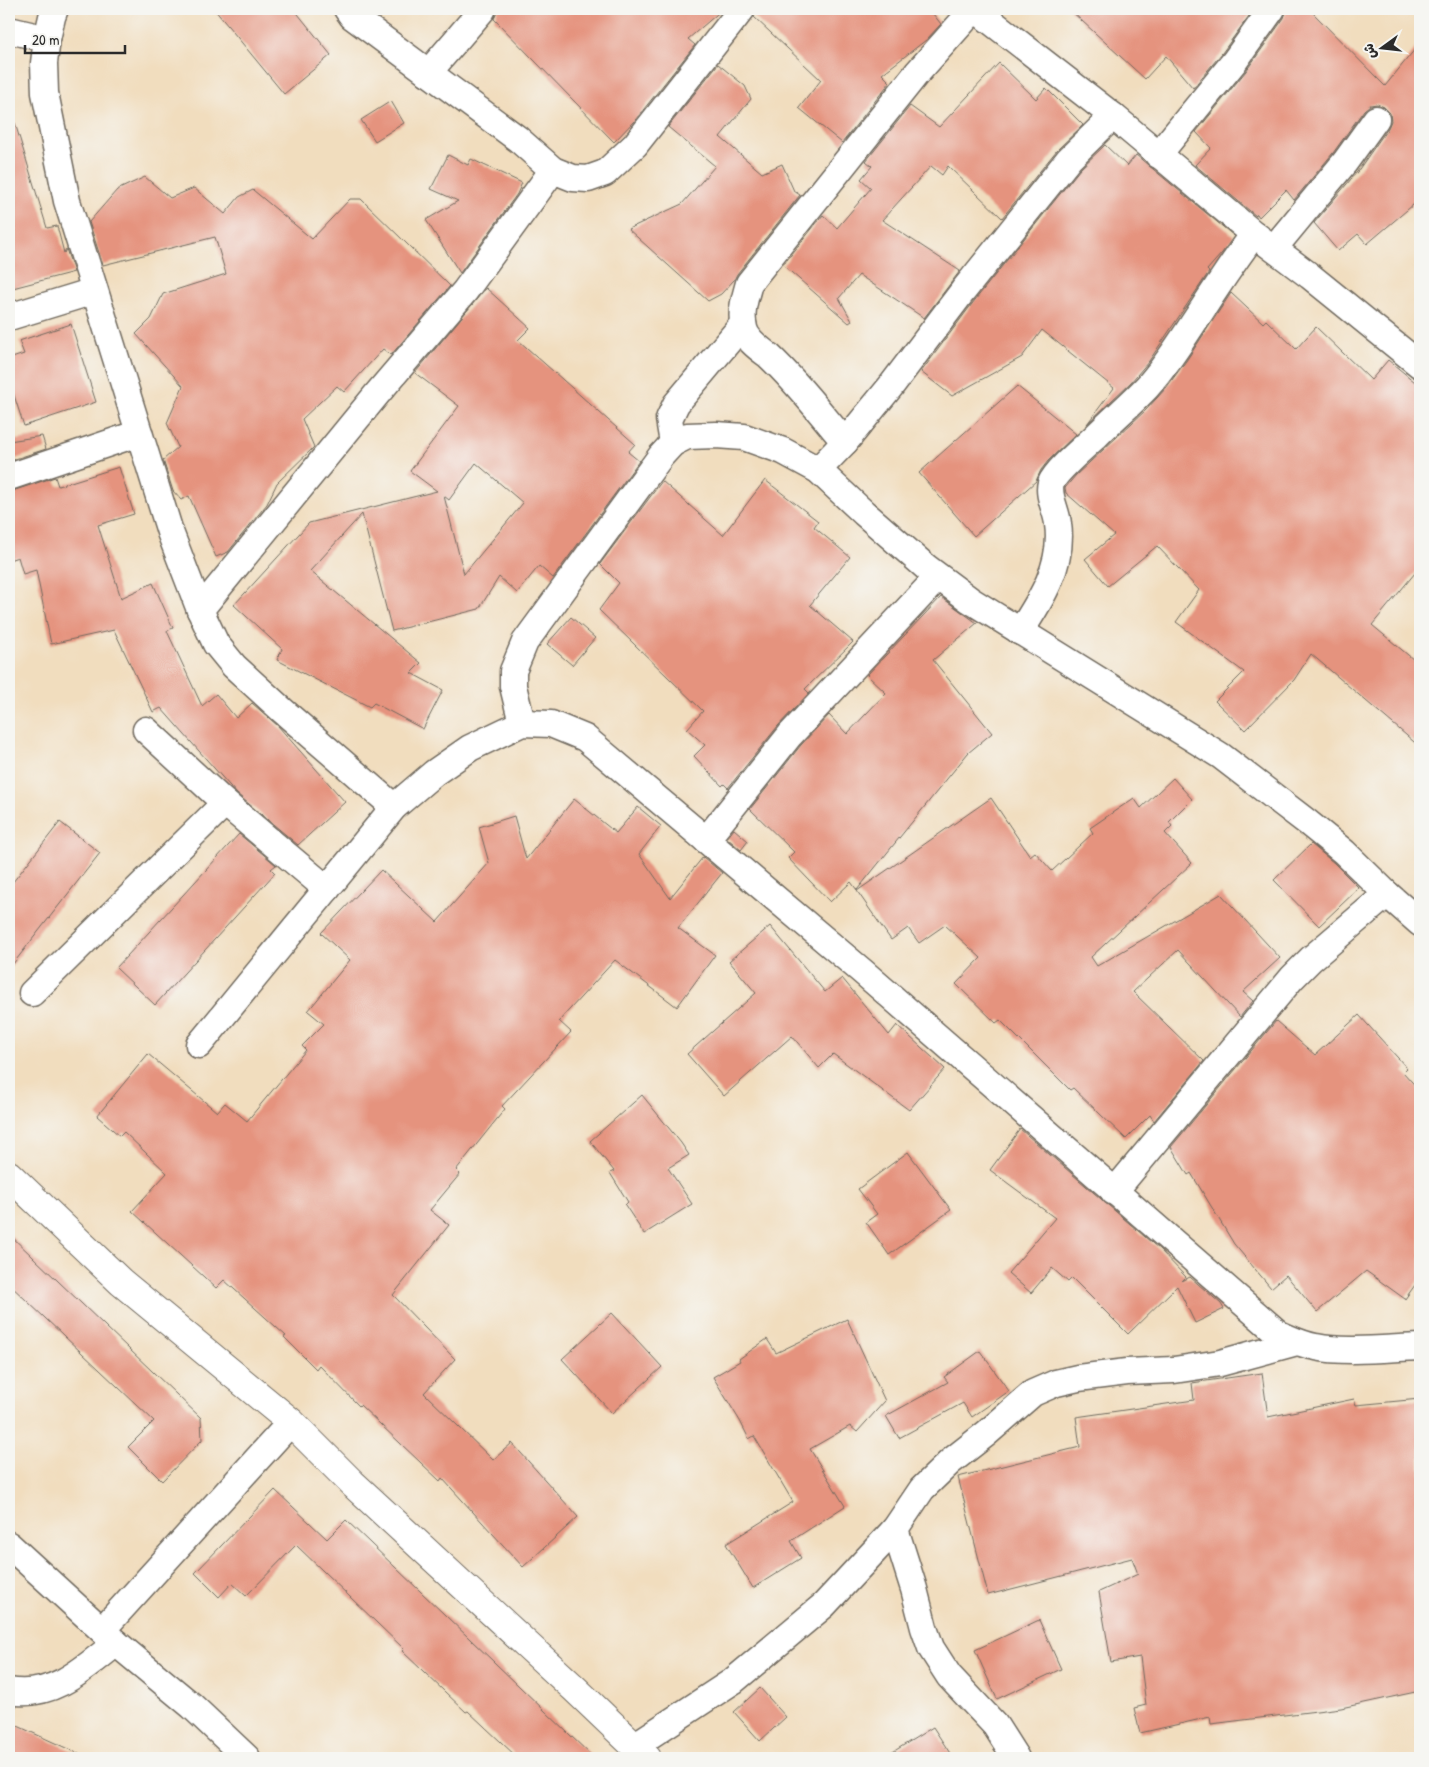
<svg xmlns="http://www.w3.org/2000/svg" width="1429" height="1767" viewBox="0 0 1429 1767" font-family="'Patrick Hand','Playpen Sans Arabic',sans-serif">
<rect width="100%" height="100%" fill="#f6f6f2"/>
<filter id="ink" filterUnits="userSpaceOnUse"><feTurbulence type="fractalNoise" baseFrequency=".02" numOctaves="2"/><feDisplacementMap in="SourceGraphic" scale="10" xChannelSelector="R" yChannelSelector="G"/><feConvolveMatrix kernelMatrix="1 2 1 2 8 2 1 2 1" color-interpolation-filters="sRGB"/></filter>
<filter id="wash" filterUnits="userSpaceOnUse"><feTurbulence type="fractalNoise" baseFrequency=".0096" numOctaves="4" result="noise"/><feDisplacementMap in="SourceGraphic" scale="20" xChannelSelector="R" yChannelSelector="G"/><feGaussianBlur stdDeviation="1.12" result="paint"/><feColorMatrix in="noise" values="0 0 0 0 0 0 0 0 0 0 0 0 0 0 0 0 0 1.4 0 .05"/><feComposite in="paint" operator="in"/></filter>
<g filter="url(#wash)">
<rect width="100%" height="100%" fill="#f1ddbe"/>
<g id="blocks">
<g fill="#e5937e" fill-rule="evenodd">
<path d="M 214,9 L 294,9 L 331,55 L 284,94 Z"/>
<path d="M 498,9 L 723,9 L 688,39 L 695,45 L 636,119 L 614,142 L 494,19 Z"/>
<path d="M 757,9 L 929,9 L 941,24 L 926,40 L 882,74 L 890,82 L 842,143 L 799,108 L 821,80 L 754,17 Z"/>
<path d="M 1069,9 L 1254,9 L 1222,53 L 1193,88 L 1166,56 L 1145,79 Z"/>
<path d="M 1287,9 L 1309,9 L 1385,86 L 1420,43 L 1420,199 L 1367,244 L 1358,234 L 1338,251 L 1314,223 L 1357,172 L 1388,128 L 1391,121 L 1390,113 L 1384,107 L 1377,104 L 1370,105 L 1364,110 L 1333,153 L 1294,200 L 1286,190 L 1259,217 L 1257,214 L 1256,216 L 1195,165 L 1211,148 L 1196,132 L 1246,71 L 1284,18 Z"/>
<path d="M 999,63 L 1036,99 L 1046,88 L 1083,125 L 1057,150 L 1002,218 L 948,166 L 942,175 L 931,166 L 882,220 L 960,271 L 924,318 L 859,275 L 839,298 L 852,321 L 849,323 L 783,265 L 823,215 L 837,228 L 871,188 L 861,179 L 872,166 L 866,161 L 910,106 L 939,127 Z"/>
<path d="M 718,64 L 745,86 L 751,99 L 720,137 L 762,173 L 782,164 L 794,191 L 800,195 L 737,274 L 734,280 L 721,294 L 708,301 L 628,229 L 682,204 L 715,166 L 668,127 Z"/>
<path d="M 391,101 L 404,123 L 375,141 L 361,120 Z"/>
<path d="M 15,123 L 47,228 L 57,226 L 64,253 L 66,249 L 74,272 L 9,289 L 9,124 Z"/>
<path d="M 1105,145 L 1127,166 L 1136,155 L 1234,236 L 1222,253 L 1207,270 L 1209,272 L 1149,361 L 1131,382 L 1087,424 L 1114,388 L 1042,330 L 1022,357 L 952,396 L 921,372 L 975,300 L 1080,169 Z"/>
<path d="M 448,155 L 468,165 L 471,159 L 522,183 L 517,194 L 460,273 L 426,220 L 458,201 L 431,189 Z"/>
<path d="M 145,177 L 170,198 L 194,188 L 225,214 L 239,197 L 253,190 L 312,239 L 350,199 L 361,199 L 450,286 L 391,355 L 383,349 L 344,392 L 337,386 L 302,419 L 314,447 L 277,483 L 267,504 L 228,552 L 216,557 L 189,496 L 181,500 L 173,491 L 163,460 L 178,447 L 167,423 L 183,386 L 136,334 L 151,319 L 163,294 L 226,274 L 215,237 L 103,265 L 89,222 L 117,190 Z"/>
<path d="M 486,288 L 530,328 L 518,340 L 635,444 L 628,452 L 639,461 L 553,578 L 539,566 L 517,593 L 499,577 L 479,609 L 392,631 L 362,514 L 310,571 L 421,663 L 411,673 L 443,690 L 423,729 L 374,703 L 370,707 L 277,660 L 282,649 L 234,605 L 309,523 L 437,491 L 410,471 L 459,406 L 415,373 ZM 476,463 L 523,503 L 464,574 L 444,496 L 449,500 Z"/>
<path d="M 1231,293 L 1263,323 L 1266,320 L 1296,349 L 1316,327 L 1371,380 L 1388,360 L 1420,386 L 1420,567 L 1372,625 L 1420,665 L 1420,747 L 1311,654 L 1294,680 L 1245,730 L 1215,701 L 1244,672 L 1176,622 L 1199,590 L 1157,546 L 1108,586 L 1085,559 L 1114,535 L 1066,493 L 1065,488 L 1076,475 L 1146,410 L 1166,388 L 1186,361 Z"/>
<path d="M 71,324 L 96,402 L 24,426 L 9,380 L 9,359 L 24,354 L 19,341 Z"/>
<path d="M 1017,386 L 1076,434 L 1048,461 L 1041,470 L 1036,481 L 974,536 L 919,473 Z"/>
<path d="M 42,436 L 46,449 L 9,461 L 9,441 Z"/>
<path d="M 119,467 L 134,514 L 98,525 L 121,598 L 153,583 L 173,628 L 167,631 L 202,706 L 216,694 L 236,718 L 252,703 L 278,726 L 345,802 L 298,845 L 237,794 L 161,708 L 153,712 L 114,630 L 51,644 L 36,570 L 23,574 L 18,557 L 9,560 L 9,492 L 55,477 L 58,486 Z"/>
<path d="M 765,480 L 818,521 L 814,527 L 850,557 L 810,605 L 853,642 L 805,689 L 809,693 L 778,726 L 728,788 L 724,784 L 722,786 L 694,756 L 705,745 L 687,729 L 703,711 L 599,610 L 619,583 L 600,564 L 662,481 L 723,535 Z"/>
<path d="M 941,597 L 977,623 L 933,660 L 992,733 L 968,753 L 857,890 L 851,882 L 830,902 L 788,858 L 794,852 L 750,809 L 801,745 L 829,715 L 847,734 L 886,693 L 867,675 Z"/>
<path d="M 571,617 L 595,638 L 572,665 L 547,644 Z"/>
<path d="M 1173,778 L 1192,799 L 1169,822 L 1172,826 L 1165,833 L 1192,863 L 1091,957 L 1097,966 L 1221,894 L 1280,958 L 1243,992 L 1253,1001 L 1240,1017 L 1178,950 L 1133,992 L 1204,1061 L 1154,1121 L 1150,1115 L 1126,1139 L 1073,1088 L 1070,1090 L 1000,1020 L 996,1023 L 956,984 L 981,958 L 945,925 L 919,943 L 908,928 L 891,940 L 857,891 L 991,798 L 1030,856 L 1035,852 L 1052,871 L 1093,833 L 1090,828 L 1134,798 L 1141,808 Z"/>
<path d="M 574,799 L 616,833 L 638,807 L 661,826 L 639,854 L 670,898 L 703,857 L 722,873 L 678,928 L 715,955 L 677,1007 L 615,960 L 559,1021 L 571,1032 L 502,1106 L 505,1109 L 456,1170 L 460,1174 L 430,1210 L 449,1225 L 393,1295 L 455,1359 L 424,1393 L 493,1460 L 512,1443 L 578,1517 L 523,1567 L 442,1478 L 440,1481 L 360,1405 L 359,1406 L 319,1365 L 316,1369 L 284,1337 L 286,1336 L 224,1280 L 216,1288 L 132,1211 L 167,1173 L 124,1132 L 120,1136 L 97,1116 L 148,1054 L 217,1112 L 225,1103 L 247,1121 L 306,1050 L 302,1046 L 324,1024 L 308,1011 L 350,960 L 321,933 L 381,870 L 437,922 L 489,863 L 479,827 L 514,816 L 526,859 Z"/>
<path d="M 60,822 L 100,853 L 9,969 L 9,887 Z"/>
<path d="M 734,829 L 748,841 L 741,850 L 727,838 Z"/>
<path d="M 239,834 L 276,865 L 271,869 L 275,873 L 155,1005 L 116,968 Z"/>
<path d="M 1311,844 L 1334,863 L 1359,888 L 1319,926 L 1274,880 Z"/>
<path d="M 770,926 L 825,992 L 842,978 L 889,1035 L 897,1025 L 945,1069 L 909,1110 L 833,1054 L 819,1068 L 792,1036 L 724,1096 L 687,1054 L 756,993 L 729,961 Z"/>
<path d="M 1359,1015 L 1407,1068 L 1403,1072 L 1420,1091 L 1420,1278 L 1405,1299 L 1366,1271 L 1317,1312 L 1286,1275 L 1271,1288 L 1234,1244 L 1191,1173 L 1188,1175 L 1171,1147 L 1276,1021 L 1315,1055 Z"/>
<path d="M 642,1095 L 681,1143 L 689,1155 L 668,1168 L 692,1204 L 644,1234 L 625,1205 L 628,1202 L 610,1173 L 614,1171 L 590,1141 Z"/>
<path d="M 1020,1129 L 1159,1249 L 1186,1277 L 1182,1281 L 1190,1277 L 1221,1304 L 1224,1309 L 1195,1323 L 1177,1286 L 1128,1334 L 1072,1278 L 1068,1282 L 1052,1268 L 1031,1293 L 1008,1273 L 1055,1218 L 990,1170 Z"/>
<path d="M 908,1152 L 951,1210 L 889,1255 L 866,1222 L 877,1214 L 858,1189 Z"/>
<path d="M 9,1234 L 201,1418 L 202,1440 L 162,1481 L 128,1447 L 154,1421 L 9,1284 Z"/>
<path d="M 612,1313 L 662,1367 L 612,1413 L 562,1359 Z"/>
<path d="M 847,1319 L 885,1401 L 857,1432 L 850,1426 L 810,1449 L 845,1506 L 791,1541 L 801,1558 L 753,1588 L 726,1544 L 793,1502 L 754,1436 L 749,1439 L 740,1421 L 713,1377 L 740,1361 L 739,1359 L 767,1339 L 776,1353 Z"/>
<path d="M 980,1351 L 1009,1391 L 972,1417 L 963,1403 L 899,1438 L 886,1416 L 948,1382 L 944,1377 Z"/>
<path d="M 1262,1373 L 1268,1417 L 1354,1399 L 1356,1405 L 1420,1399 L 1420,1691 L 1341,1708 L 1211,1724 L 1210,1717 L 1140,1733 L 1134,1708 L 1146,1705 L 1140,1657 L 1111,1662 L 1099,1592 L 1138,1574 L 1132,1558 L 988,1595 L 958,1477 L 1080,1447 L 1076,1417 L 1194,1400 L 1192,1383 Z"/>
<path d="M 275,1490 L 327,1539 L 346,1520 L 594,1758 L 518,1758 L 468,1711 L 466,1712 L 402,1651 L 404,1649 L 296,1545 L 246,1596 L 232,1583 L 219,1597 L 195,1573 Z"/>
<path d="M 1039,1620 L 1061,1669 L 997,1699 L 975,1650 Z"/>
<path d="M 760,1688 L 786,1717 L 760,1741 L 734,1712 Z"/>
<path d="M 9,1722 L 88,1758 L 9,1758 Z"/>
<path d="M 933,1727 L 953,1758 L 883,1758 Z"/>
</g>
</g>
</g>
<g filter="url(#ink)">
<use href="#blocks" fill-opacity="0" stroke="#70695e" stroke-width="1"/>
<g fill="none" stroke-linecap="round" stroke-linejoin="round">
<g stroke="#70695e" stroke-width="29">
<g id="minor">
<path d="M 55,9 L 52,17 L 47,39 L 44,63 L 45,93 L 67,201 L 170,532 L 200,610 L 216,644 L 234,666 L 282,710 L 394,807"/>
<path d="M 347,9 L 352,16 L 518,139 L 553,170 L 573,178 L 588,179 L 605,173 L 635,145 L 742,9"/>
<path d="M 975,9 L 1113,116 L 1254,234 L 1310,276 L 1420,365"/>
<path d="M 9,30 L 47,39"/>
<path d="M 428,73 L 483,9"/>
<path d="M 1158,155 L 1234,62 L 1272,9"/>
<path d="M 1274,248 L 1345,162 L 1376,119"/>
<path d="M 9,317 L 94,291"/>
<path d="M 845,442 C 821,414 797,382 769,356 C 760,349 746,340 744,328 C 740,312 745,298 749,283 L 917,73 L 974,9"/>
<path d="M 673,443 L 669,419 L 676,404 L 743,324"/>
<path d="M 818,470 L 845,442 L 891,386 L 963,291 L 1069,159 L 1113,116"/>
<path d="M 9,477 L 139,433"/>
<path d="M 200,610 L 377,394 L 465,291 L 553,170"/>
<path d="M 1020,632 C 1041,600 1064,564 1058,524 C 1057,511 1047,495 1051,483 C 1056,470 1087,445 1098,434 C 1114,418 1132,403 1147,387 C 1167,365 1182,340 1198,316 C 1216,288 1234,261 1254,234"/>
<path d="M 522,723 L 513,686 L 513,671 L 525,642 L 661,456 L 673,443 L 687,436 L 716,435 L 744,437 L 783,451 L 818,470 L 864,513 L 927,568 L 970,600 L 1221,756 L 1307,822 L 1344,852 L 1387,894 L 1420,923"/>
<path d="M 146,730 L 225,803 L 327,889"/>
<path d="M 706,840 L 790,735 L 938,577"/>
<path d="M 32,993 L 225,803"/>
<path d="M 199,1045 L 394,807 L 434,773 L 470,748 L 522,723 L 551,724 L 585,738 L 863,972 L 1279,1334 C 1291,1339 1303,1345 1316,1347 C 1345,1353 1389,1348 1420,1347"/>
<path d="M 1114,1192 L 1292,978 L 1311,959 L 1387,894"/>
<path d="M 895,1529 L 914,1589 L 924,1628 L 931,1648 L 949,1676 L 995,1725 L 1016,1758"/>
<path d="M 9,1545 L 116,1643 L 192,1706 L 247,1758"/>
<path d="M 102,1630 L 291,1422"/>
<path d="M 9,1691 C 52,1699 84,1669 116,1643"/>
<path d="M 634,1746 L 733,1681 L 824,1605 L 895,1529 L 922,1489 L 950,1462 L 987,1433 L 1033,1393 L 1056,1383 L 1078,1378 L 1127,1372 L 1174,1370 L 1220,1363 L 1297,1342"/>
</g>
</g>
<g stroke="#70695e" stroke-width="30">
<path id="secondary" d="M 9,1175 L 121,1282 L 291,1422 L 352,1483 L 576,1690 L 647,1758"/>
</g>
<use href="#minor" stroke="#fff" stroke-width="26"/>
<use href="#secondary" stroke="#fff" stroke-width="28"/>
</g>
</g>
<rect width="1429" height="1767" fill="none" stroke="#f6f6f2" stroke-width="30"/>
<g transform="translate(1382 48) rotate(255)" stroke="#f6f6f2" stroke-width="4" paint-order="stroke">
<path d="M0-4L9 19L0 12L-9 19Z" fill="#2b2b2b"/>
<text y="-8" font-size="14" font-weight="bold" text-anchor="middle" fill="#2b2b2b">ش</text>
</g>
<path d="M25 45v8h100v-8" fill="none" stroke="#2b2b2b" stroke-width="2.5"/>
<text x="32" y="45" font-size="15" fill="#2b2b2b" stroke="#f6f6f2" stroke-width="4" paint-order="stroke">20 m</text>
</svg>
